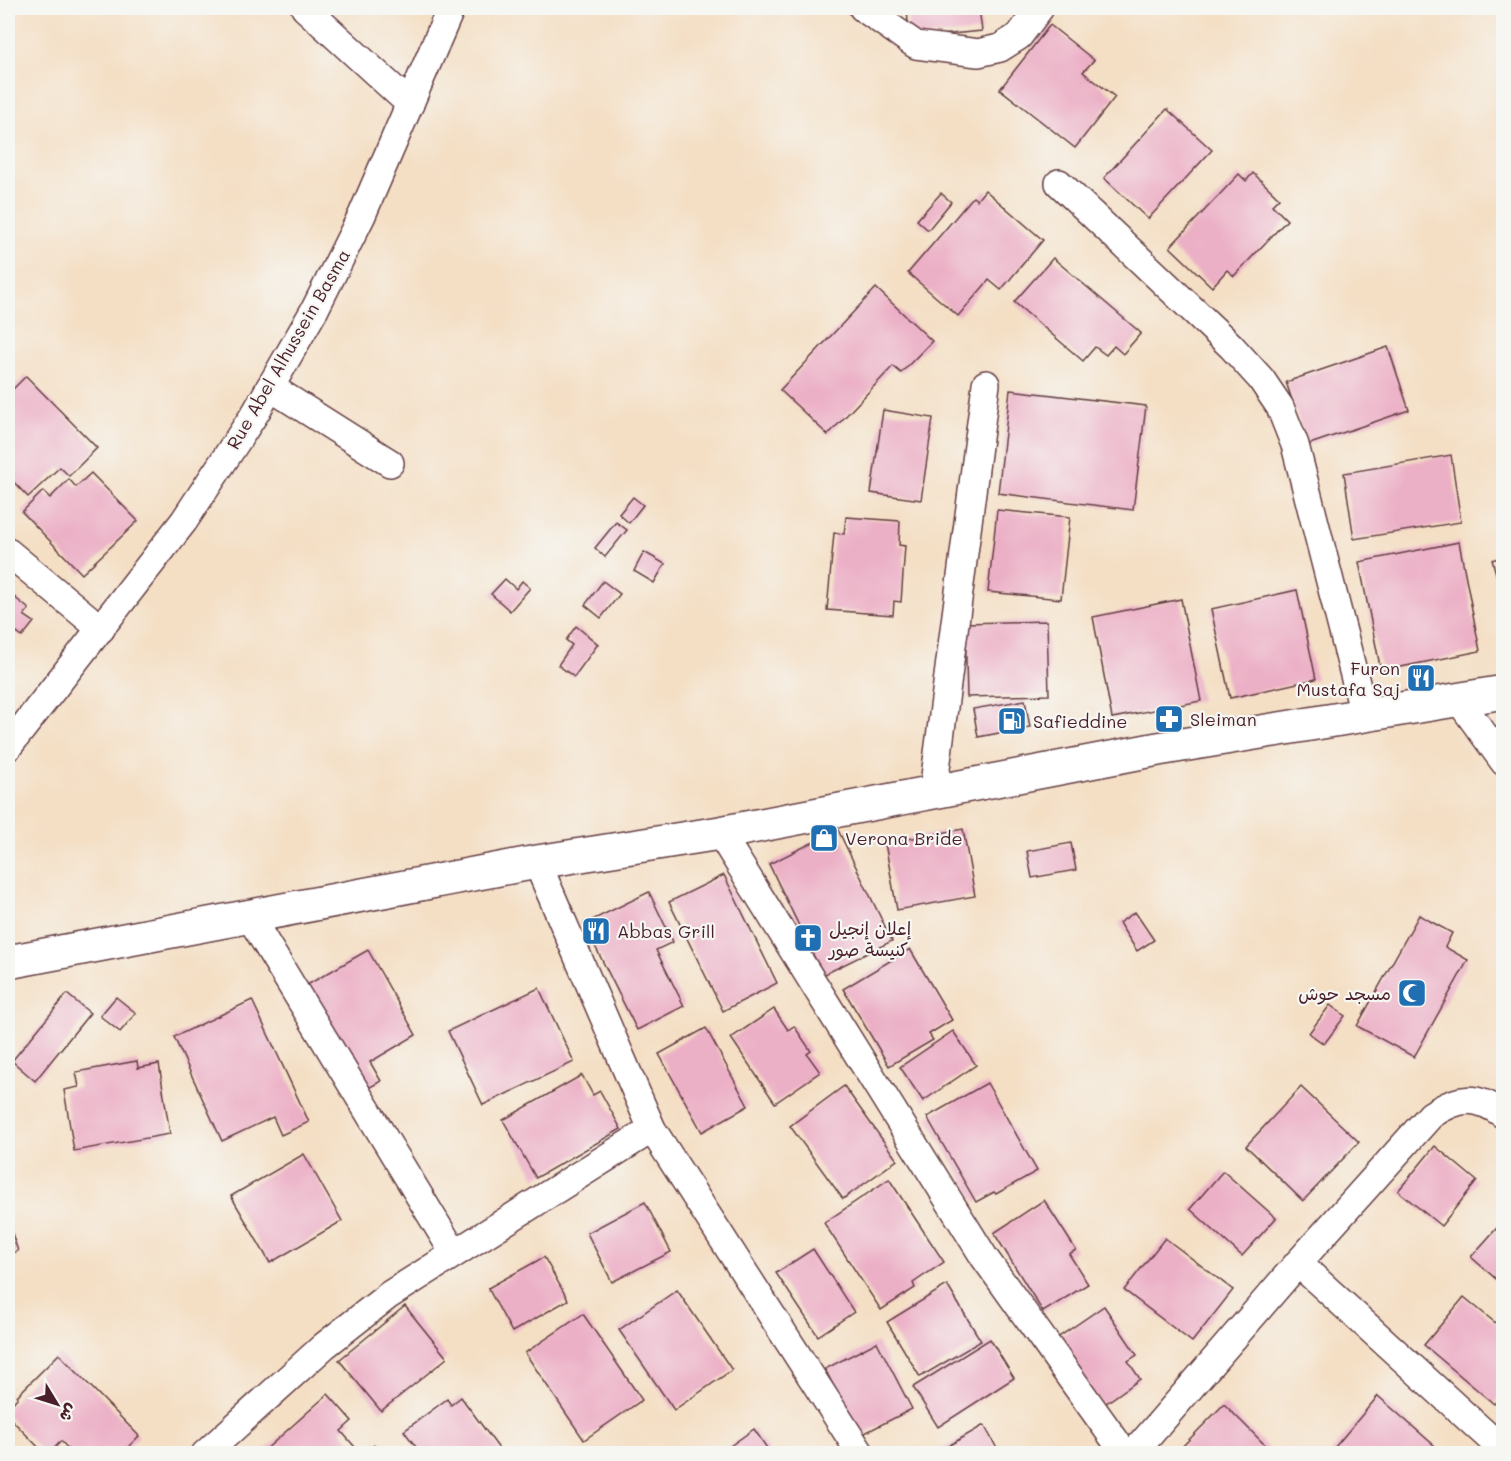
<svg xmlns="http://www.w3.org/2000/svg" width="1511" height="1461" viewBox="0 0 1511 1461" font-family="Mali,'Playpen Sans Arabic',sans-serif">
<rect width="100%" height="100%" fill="#f6f6f2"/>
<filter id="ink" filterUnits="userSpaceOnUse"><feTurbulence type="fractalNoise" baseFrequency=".0167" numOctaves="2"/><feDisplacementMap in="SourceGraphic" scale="12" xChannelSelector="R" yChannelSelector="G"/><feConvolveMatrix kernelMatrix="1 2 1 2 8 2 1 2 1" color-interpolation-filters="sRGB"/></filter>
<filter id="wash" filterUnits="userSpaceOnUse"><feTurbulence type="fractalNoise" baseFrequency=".008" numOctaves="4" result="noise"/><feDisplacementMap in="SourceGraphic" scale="24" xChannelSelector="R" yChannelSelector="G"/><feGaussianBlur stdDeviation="1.35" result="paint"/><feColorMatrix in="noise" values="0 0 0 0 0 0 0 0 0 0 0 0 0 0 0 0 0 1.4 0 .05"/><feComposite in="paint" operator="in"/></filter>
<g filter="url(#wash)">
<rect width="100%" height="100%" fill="#f4dfc5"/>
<g id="blocks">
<g fill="#ecb0c6">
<path d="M 907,8 L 979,8 L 982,31 L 909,38 Z"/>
<path d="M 1050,25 L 1094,60 L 1083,72 L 1115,97 L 1075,148 L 1000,89 Z"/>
<path d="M 1167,109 L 1212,150 L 1148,219 L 1104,178 Z"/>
<path d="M 1253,173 L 1279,198 L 1272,205 L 1287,220 L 1234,276 L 1227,270 L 1212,287 L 1170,247 L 1239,174 L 1246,181 Z"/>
<path d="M 985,190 L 1043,240 L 1001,290 L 989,280 L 958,316 L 908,273 L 973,197 L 977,200 Z"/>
<path d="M 941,193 L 951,202 L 928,230 L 917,220 Z"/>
<path d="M 1053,258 L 1141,333 L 1123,354 L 1114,346 L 1106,355 L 1095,347 L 1083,361 L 1014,302 Z"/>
<path d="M 876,288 L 932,341 L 901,373 L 893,366 L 828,435 L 780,390 Z"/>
<path d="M 1388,347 L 1409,410 L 1307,445 L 1286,382 Z"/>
<path d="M 26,376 L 97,448 L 69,476 L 60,467 L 28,497 L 8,476 L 8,394 Z"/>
<path d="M 1010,390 L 1146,406 L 1133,510 L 998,493 Z"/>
<path d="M 883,410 L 933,418 L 921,500 L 871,493 Z"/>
<path d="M 1451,455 L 1461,522 L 1354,539 L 1344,473 Z"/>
<path d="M 91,473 L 138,521 L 82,574 L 22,512 L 43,491 L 50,498 L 69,479 L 76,487 Z"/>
<path d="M 633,497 L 643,505 L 629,523 L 619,514 Z"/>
<path d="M 997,510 L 1070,517 L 1061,599 L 988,592 Z"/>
<path d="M 846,517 L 900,521 L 899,545 L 905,546 L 901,602 L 894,601 L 893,615 L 827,610 L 834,533 L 844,534 Z"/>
<path d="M 616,522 L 627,530 L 605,557 L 595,548 Z"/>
<path d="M 1459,542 L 1480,651 L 1381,671 L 1359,562 Z"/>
<path d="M 644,552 L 665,564 L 654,583 L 634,571 Z"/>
<path d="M 1504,556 L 1504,597 L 1503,597 L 1492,560 Z"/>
<path d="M 505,579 L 516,589 L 522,581 L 530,588 L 510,611 L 491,594 Z"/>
<path d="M 603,581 L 620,594 L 601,618 L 585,605 Z"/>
<path d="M 1297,590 L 1316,679 L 1230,698 L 1211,609 Z"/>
<path d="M 8,592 L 29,609 L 24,615 L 34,622 L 22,637 L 12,629 L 8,636 Z"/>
<path d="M 1181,599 L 1201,701 L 1112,718 L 1093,617 Z"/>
<path d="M 1047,621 L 1049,695 L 967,697 L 965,623 Z"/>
<path d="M 576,626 L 598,644 L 574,677 L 558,665 L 572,645 L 566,640 Z"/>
<path d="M 1025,700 L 1030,727 L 978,737 L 973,709 Z"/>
<path d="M 963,829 L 975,896 L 897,910 L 885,843 Z"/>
<path d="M 838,830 L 892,941 L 823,975 L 769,864 Z"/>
<path d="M 1071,843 L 1076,870 L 1032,878 L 1027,851 Z"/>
<path d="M 724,875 L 777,983 L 723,1011 L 669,902 Z"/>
<path d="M 649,892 L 673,942 L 656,950 L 684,1006 L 637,1030 L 584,924 Z"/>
<path d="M 1135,912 L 1154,940 L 1137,951 L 1119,923 Z"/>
<path d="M 1419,915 L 1452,933 L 1445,947 L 1468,960 L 1414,1057 L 1357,1026 Z"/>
<path d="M 910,949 L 952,1020 L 929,1034 L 933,1040 L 889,1066 L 843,989 Z"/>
<path d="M 368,950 L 416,1035 L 370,1062 L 381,1081 L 360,1093 L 300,989 Z"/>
<path d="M 539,988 L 574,1062 L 483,1105 L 448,1031 Z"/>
<path d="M 67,994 L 90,1013 L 35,1081 L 12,1061 Z"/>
<path d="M 116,997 L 136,1013 L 120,1032 L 100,1016 Z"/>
<path d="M 252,1000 L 309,1122 L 281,1135 L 273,1117 L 222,1141 L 174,1037 Z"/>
<path d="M 1330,1005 L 1345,1016 L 1324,1044 L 1309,1033 Z"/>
<path d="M 774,1009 L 788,1030 L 794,1026 L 811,1051 L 807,1054 L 820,1072 L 775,1103 L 731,1038 Z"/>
<path d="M 706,1028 L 748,1106 L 702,1132 L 659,1054 Z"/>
<path d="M 953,1031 L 976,1065 L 923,1101 L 900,1067 Z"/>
<path d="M 137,1061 L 138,1068 L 159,1064 L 170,1134 L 74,1151 L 64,1090 L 79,1087 L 76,1072 Z"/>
<path d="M 582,1075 L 593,1095 L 600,1091 L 621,1129 L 536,1178 L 503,1120 Z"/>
<path d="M 987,1083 L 1037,1171 L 996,1194 L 994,1192 L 976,1202 L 927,1117 Z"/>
<path d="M 844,1086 L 897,1160 L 843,1199 L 790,1126 Z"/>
<path d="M 1301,1087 L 1359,1142 L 1303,1201 L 1246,1146 Z"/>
<path d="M 1435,1146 L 1477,1181 L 1441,1226 L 1398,1191 Z"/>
<path d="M 304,1154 L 342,1221 L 270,1263 L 231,1196 Z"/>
<path d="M 1223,1171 L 1276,1218 L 1242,1256 L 1190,1209 Z"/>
<path d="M 889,1179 L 944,1262 L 913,1283 L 915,1288 L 881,1310 L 824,1223 Z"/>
<path d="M 1044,1200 L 1076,1250 L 1069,1254 L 1088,1284 L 1043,1312 L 994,1233 Z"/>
<path d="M 645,1202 L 671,1252 L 612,1282 L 587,1233 Z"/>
<path d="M 1504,1220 L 1504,1286 L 1471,1257 Z"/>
<path d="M 8,1222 L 18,1251 L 8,1255 Z"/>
<path d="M 1165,1238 L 1233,1290 L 1192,1342 L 1124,1290 Z"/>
<path d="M 813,1249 L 854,1312 L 818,1336 L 776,1273 Z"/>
<path d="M 544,1257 L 568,1300 L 512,1332 L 488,1288 Z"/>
<path d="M 947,1285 L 981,1341 L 920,1377 L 887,1322 Z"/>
<path d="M 677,1290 L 732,1370 L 674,1410 L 619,1330 Z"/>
<path d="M 1464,1297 L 1504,1330 L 1504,1393 L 1494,1404 L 1424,1345 Z"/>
<path d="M 405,1306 L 447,1358 L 381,1411 L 339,1360 Z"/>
<path d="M 1104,1306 L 1137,1355 L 1128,1361 L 1140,1379 L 1102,1406 L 1056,1339 Z"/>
<path d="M 583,1314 L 642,1400 L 584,1440 L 525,1353 Z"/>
<path d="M 990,1339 L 1014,1378 L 938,1427 L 913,1387 Z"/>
<path d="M 877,1342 L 912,1409 L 859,1436 L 825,1369 Z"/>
<path d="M 59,1354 L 139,1436 L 121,1454 L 73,1454 L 61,1441 L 49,1454 L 45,1454 L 8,1416 L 8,1408 L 18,1397 L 17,1396 Z"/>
<path d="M 328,1394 L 352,1421 L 341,1431 L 361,1454 L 267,1454 L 264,1451 Z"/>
<path d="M 1378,1396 L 1444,1454 L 1329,1454 Z"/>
<path d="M 461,1397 L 503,1454 L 421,1454 L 404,1431 L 447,1399 L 451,1405 Z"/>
<path d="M 1224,1404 L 1274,1454 L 1175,1454 Z"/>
<path d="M 984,1425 L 1000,1454 L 934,1454 Z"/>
<path d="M 754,1429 L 771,1454 L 719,1454 Z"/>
<path d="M 374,1445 L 381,1454 L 364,1454 Z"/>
</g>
</g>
</g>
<g filter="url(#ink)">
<use href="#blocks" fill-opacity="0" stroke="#643c42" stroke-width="1.5"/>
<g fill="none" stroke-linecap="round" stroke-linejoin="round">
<g stroke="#643c42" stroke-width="30">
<g id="minor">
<path d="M 305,8 L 410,104"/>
<path d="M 863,8 L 916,45 L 978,53 L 1000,48 L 1019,36 L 1040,8"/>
<path d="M 1059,183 L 1231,346 L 1261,379 L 1280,407 L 1295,445 L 1364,714"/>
<path d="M 270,387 L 390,463"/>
<path d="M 8,552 L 101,629"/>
<path d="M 1458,699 L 1504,762"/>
<path d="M 8,747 L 184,521 L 256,412 L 315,309 L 362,215 L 451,8"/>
<path d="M 933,792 L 986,384"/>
<path d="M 720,833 L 984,1257 L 1125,1454"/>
<path d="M 537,862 L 652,1129 L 861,1454"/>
<path d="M 250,917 L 454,1253"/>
<path d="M 1298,1263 L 1504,1451"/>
<path d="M 205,1454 L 324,1346 L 389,1295 L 652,1129"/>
<path d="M 1133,1454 L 1298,1263 L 1431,1115 C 1458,1097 1476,1094 1504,1115"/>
</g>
</g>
<g stroke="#643c42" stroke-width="36">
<path id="primary" d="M 8,962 L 537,862 L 720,833 L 1158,749 L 1504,692"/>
</g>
<use href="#minor" stroke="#fff" stroke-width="27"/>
<use href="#primary" stroke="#fff" stroke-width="33"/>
</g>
</g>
<defs>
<g id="restaurant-square" transform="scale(1.5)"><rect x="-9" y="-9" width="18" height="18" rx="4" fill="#1f6fb2" stroke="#f6f6f2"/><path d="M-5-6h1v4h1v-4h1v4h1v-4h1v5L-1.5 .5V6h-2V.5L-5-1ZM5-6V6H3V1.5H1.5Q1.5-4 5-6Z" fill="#fff"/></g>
<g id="pharmacy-square" transform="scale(1.5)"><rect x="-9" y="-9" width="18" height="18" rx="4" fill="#1f6fb2" stroke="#f6f6f2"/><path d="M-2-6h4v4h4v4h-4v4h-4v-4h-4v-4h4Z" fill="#fff"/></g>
<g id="fuel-square" transform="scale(1.5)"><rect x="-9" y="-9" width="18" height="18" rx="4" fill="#1f6fb2" stroke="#f6f6f2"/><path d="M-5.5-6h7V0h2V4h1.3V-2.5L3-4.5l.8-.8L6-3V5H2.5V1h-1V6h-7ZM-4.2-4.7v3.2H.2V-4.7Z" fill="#fff"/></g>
<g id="shop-square" transform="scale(1.5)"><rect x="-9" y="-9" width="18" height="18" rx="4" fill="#1f6fb2" stroke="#f6f6f2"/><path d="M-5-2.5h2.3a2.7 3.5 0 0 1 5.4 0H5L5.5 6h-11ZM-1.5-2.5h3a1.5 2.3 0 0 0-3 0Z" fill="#fff"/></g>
<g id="church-square" transform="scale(1.5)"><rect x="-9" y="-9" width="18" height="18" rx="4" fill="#1f6fb2" stroke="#f6f6f2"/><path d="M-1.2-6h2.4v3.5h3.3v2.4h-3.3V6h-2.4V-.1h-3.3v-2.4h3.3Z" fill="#fff"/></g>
<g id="mosque-square" transform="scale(1.5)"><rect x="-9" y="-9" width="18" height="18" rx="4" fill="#1f6fb2" stroke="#f6f6f2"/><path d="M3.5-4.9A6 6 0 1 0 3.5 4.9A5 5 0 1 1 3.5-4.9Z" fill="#fff"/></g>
</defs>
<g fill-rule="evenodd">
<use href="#restaurant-square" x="1421" y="678"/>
<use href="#pharmacy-square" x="1169" y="719"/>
<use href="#fuel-square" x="1012" y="721"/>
<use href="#shop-square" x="824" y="838"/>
<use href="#restaurant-square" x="596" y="931"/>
<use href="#church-square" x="808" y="938"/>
<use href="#mosque-square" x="1412" y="993"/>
</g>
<g text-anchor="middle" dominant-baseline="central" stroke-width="4.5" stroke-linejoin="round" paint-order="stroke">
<g font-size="18" fill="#4a1f2b" stroke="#f6f6f2">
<text transform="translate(288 349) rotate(-60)">Rue Abel Alhussein Basma</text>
</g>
<g font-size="18" fill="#4a1f2b" stroke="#f6f6f2" text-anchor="start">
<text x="1400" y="668" text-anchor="end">Furon<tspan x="1400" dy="21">Mustafa Saj</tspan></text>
<text x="1190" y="719">Sleiman</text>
<text x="1033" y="721">Safieddine</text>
<text x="845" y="838">Verona Bride</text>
<text x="829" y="928">إعلان إنجيل<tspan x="829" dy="21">كنيسة صور</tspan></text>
<text x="617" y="931">Abbas Grill</text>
<text x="1391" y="993" text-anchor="end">مسجد حوش</text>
</g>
</g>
<rect width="1511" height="1461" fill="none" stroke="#f6f6f2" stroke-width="30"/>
<g transform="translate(57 1404) rotate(128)" stroke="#f6f6f2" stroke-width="4.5" paint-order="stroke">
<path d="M0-4.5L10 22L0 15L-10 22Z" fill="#4a1f2b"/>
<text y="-9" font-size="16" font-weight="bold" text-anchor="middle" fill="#4a1f2b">ش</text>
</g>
</svg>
